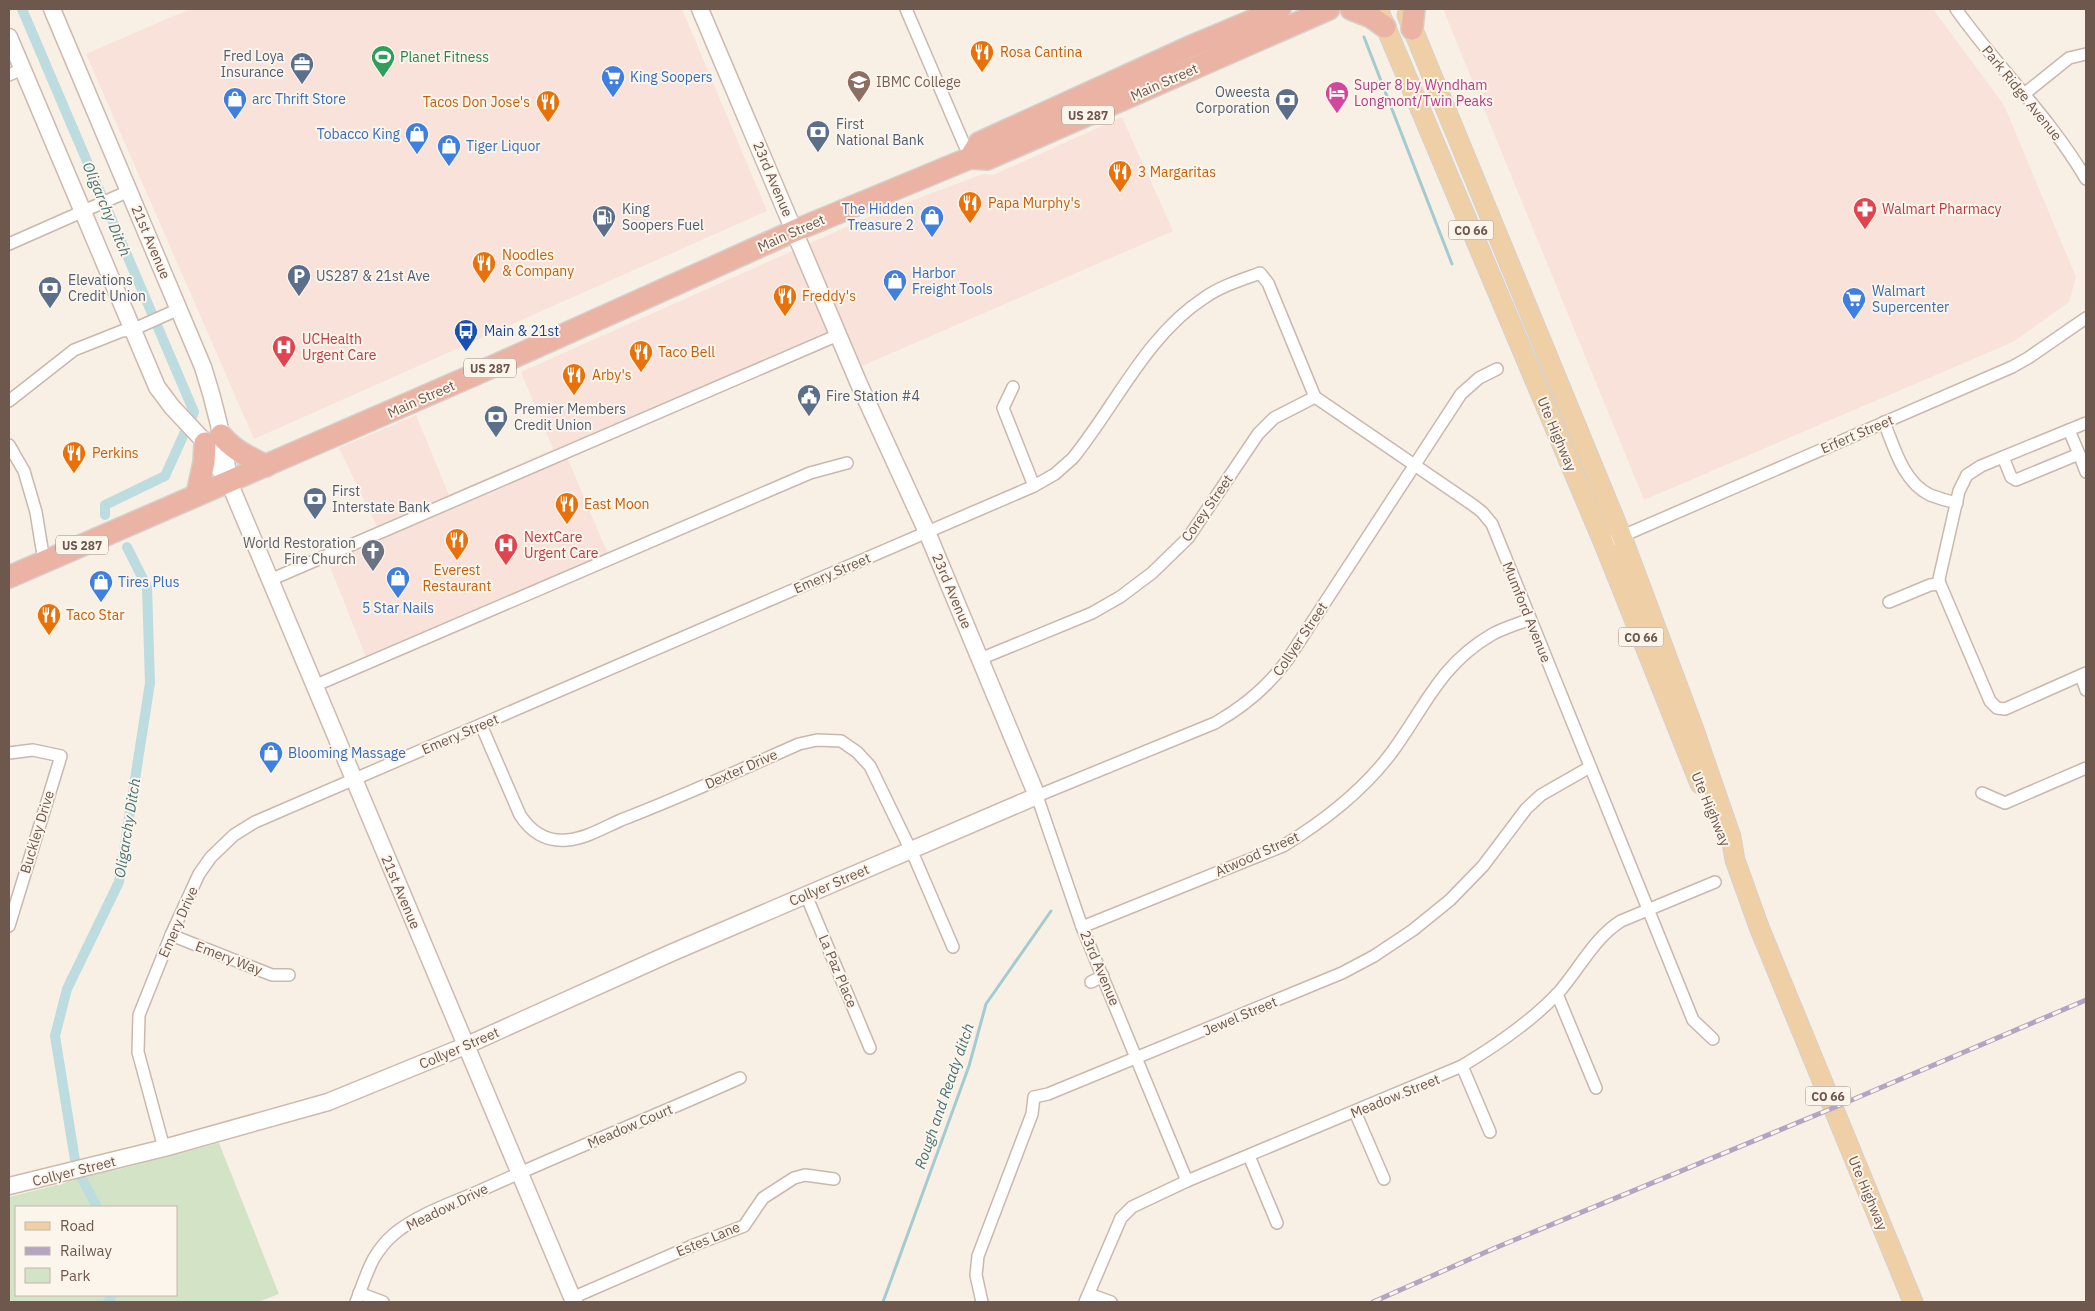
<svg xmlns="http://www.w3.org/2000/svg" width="2095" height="1311" viewBox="0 0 2095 1311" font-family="'IBM Plex Sans',sans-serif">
<rect width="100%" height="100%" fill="#f9f0e5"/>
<g fill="#f8e2da">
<path d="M 190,9 L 682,9 L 767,211 L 254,439 L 86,54 Z"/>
<path d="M 1443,9 L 1933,9 L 2004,105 L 2076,277 L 2069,302 L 2013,342 L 1644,500 Z"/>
<path d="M 1122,117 L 1173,231 L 862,366 L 849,338 L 567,457 L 608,554 L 367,660 L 327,559 L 382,537 L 339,448 L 416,415 L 449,495 L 553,449 L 521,372 L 871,216 L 983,174 L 993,175 Z"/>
</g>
<path fill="#d3e4c6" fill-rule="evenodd" d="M 219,1143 L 279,1294 L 258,1302 L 9,1302 L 9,1197 L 65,1183 L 85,1174 L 120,1169 ZM 16,1207 L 176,1207 L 176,1295 L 16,1295 Z"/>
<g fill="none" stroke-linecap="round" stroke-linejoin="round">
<g stroke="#a4cbd0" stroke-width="3">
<path d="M 1364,37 L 1452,264"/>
<path d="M 883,1302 L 969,1066 L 986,1004 L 1051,911"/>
</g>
<g stroke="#bcdce0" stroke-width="10">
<path d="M 22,9 L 194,412 L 165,476 L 105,505 L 105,515"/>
<path d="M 75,1160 L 55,1036 L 67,989 L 119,882 L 150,683 L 147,587 L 127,547"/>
<path d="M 81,1177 L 97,1207"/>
<path d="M 108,1302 L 112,1295"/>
</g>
<g stroke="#c8b8ad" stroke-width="14">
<g id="street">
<path d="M 906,9 L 970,158"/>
<path d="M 1956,9 C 1997,67 2050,117 2086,179"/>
<path d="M 9,75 L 22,69"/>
<path d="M 2023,95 L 2069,58 L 2086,54"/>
<path d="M 9,244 L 129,191"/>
<path d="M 1013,387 L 1003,408 L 1034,486"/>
<path d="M 9,401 L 74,350 L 122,331 L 132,330 L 179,309"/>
<path d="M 1884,422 C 1894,447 1903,482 1930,495 C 1938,498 1948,501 1957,503"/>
<path d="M 2086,423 L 1981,466 L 1967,475 L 1959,491 L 1939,579 L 1940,584 L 1990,701 L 1997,708 L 2005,709 L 2086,673"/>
<path d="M 2069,430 L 2079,454"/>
<path d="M 9,445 L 24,471 L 36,512 L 44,561"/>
<path d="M 2003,457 L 2011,477 L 2016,480 L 2079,454 L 2086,472"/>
<path d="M 1604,544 L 2012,367 L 2028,358 L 2086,318"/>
<path d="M 270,580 L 838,335"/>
<path d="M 1889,602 L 1930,585 L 1940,584"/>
<path d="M 980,659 L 1092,613 L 1120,597 L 1152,573 L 1188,538 L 1258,434 L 1274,418 L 1315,397"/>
<path d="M 2081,676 L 2086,690"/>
<path d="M 314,686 L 810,473 L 847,463"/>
<path d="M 481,725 L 520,815 C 531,832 546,842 567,840 C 585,839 605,827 621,820 C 681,797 740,770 799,744 L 817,740 L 841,741 L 857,752 L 870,766 L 916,861 L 953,947"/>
<path d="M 9,753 L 33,750 L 61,756 L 9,926"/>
<path d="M 1982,793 L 2005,803 L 2086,768"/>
<path d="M 806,895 L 870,1048"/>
<path d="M 1082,927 L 1283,846 C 1324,821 1363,791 1392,752 C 1425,707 1440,665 1491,635 C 1503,628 1518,624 1530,619"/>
<path d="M 171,935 L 272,975 L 289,975"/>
<path d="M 1091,982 L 1103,976"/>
<path d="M 1557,994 L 1596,1088"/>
<path d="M 1462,1066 L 1490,1132"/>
<path d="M 1355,1112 L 1384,1179"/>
<path d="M 164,1148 L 138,1052 L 139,1015 L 171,935 L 199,874 L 211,857 L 234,835 L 255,822 L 1034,486 L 1055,474 L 1073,458 C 1116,405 1146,336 1204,298 C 1221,286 1241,280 1260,273 L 1268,283 L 1315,397 L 1473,505 L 1482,512 L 1492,524 L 1693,1020 L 1713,1039"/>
<path d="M 1249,1156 L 1277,1223"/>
<path d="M 1187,1181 L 1082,927 L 1037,796 L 1215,723 C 1245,706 1268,687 1288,659 L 1461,394 L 1479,378 L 1497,369"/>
<path d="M 359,1293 L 383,1302"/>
<path d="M 1089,1294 L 1111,1302"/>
<path d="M 572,1298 L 694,1245 L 744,1226 L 763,1198 L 794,1178 L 805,1175 L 834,1179"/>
<path d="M 356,1302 C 367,1275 370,1255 394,1234 C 419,1213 456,1202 486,1188 C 570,1150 655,1116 740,1078"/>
<path d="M 982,1302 L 976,1275 L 978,1256 L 1032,1114 L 1034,1097 L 1048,1094 L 1342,973 L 1374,956 L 1413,930 L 1450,900 L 1483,866 L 1526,809 L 1541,795 L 1590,767"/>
<path d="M 1085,1302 L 1121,1218 L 1132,1207 L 1187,1181 L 1462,1066 C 1497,1045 1531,1022 1559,992 C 1579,969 1595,937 1621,921 L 1715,882"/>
</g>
</g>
<g stroke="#cdbaae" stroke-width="19">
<g id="secondary">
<path d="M 52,9 L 203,367 C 215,404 224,442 229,480"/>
<path d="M 9,37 L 157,387 L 172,407 L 202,439 L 215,463 L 229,482 L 574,1302"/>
<path d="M 9,1186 L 164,1148 L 328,1102 L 465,1046 L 671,953 L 1037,796 L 927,532 L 859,384 L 700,9"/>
</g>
</g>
<g stroke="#d6d0cd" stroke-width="21">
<g id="primary">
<path d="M 1378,9 L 1604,544 L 1700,784"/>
<path d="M 1407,15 L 1622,537 L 1693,727 L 1731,837 L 1735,860 L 1759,927 L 1913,1302"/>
</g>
</g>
<g stroke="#d6d0cd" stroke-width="24">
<g id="highway">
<path d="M 1351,9 L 1371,17 L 1385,27"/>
<path d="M 1412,29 L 1414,9"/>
<path d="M 970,158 L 979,143 L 1194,45 L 1280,9"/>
<path d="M 221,435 C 233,450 249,457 266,466"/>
<path d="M 197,494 L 204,462 L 205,443"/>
<path d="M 9,577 L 476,374 L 794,231 L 970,158 L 987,159 L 1329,9"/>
</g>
</g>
<use href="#street" stroke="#fff" stroke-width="11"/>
<use href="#secondary" stroke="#fff" stroke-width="16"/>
<use href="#primary" stroke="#efd0a6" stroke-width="19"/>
<use href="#highway" stroke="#ebb3a4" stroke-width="21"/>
<g stroke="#b3a5c1" stroke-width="5">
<path id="rail" d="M 1373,1302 L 1495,1248 L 1833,1108 L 2086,1000"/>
</g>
<use href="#rail" stroke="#fcf5eb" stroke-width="3" stroke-dasharray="9" stroke-linecap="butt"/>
</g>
<defs>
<g id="restaurant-pin" transform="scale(1.25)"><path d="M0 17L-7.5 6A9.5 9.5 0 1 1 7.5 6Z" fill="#e8710a" stroke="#fcf5eb"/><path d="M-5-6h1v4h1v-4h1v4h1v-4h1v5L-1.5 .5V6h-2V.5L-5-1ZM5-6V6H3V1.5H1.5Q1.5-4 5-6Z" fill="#fff"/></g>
<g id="stadium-pin" transform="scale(1.25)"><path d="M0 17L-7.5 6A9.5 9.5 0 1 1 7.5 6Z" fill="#2e9e5b" stroke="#fcf5eb"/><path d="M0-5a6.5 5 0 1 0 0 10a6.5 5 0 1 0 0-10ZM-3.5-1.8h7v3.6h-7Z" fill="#fff"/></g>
<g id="office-pin" transform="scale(1.25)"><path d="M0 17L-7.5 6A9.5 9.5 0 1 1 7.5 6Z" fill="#5c6f8a" stroke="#fcf5eb"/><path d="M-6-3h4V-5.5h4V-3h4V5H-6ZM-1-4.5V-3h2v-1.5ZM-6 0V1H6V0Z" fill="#fff"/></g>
<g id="supermarket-pin" transform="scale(1.25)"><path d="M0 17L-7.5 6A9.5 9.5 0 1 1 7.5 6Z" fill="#3f7fe0" stroke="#fcf5eb"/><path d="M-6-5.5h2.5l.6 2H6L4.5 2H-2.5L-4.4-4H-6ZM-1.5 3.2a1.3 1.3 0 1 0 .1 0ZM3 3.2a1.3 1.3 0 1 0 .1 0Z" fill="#fff"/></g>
<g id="university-pin" transform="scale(1.25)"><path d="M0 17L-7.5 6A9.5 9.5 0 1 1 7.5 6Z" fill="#8d6e63" stroke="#fcf5eb"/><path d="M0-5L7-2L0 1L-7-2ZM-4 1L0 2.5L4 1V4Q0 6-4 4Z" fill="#fff"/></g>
<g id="hotel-pin" transform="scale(1.25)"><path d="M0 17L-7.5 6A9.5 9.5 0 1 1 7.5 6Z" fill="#d1479c" stroke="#fcf5eb"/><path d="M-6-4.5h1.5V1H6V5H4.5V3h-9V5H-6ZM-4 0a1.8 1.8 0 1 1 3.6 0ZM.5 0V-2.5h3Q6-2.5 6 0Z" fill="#fff"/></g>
<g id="shop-pin" transform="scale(1.25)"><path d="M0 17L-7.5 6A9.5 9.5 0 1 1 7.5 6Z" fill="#3f7fe0" stroke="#fcf5eb"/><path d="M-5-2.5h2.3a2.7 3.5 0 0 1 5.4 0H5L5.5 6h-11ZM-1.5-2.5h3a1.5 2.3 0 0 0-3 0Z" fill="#fff"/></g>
<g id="bank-pin" transform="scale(1.25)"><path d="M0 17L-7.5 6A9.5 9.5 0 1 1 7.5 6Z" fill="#5c6f8a" stroke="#fcf5eb"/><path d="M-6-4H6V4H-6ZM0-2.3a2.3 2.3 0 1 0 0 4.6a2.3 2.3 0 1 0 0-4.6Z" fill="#fff"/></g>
<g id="pharmacy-pin" transform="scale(1.25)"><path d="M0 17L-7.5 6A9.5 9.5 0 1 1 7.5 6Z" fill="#e0444e" stroke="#fcf5eb"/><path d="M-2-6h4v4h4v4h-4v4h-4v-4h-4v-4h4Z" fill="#fff"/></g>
<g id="fuel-pin" transform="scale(1.25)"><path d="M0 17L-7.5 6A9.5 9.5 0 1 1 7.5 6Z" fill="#5c6f8a" stroke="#fcf5eb"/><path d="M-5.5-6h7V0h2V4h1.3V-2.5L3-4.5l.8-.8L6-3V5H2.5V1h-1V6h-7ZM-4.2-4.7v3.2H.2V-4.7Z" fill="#fff"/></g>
<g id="parking-pin" transform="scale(1.25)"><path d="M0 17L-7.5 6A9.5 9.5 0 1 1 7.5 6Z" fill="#5c6f8a" stroke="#fcf5eb"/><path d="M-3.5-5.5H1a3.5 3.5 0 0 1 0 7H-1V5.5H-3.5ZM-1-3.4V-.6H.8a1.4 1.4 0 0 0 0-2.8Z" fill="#fff"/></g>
<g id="bus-pin" transform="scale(1.25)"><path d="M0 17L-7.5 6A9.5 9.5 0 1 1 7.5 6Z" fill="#1a4fb4" stroke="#fcf5eb"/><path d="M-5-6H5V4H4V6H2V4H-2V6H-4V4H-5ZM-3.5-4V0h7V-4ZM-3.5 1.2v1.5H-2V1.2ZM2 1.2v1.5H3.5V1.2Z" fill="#fff"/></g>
<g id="hospital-pin" transform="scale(1.25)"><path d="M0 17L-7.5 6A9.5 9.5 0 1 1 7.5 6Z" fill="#e0444e" stroke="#fcf5eb"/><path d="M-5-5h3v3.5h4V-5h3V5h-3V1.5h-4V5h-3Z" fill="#fff"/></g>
<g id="civic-pin" transform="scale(1.25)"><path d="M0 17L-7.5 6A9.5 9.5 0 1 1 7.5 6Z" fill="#5c6f8a" stroke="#fcf5eb"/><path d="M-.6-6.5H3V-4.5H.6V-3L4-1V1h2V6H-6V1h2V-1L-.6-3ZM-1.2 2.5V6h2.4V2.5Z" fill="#fff"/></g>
<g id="church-pin" transform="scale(1.25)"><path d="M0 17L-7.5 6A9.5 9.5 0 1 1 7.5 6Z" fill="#6b7280" stroke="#fcf5eb"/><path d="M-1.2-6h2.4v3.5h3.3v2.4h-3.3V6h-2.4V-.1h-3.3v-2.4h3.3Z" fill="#fff"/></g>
</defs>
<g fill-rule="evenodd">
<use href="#restaurant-pin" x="982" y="52"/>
<use href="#stadium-pin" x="383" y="57"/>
<use href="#office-pin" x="302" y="64"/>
<use href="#supermarket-pin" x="613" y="77"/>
<use href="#university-pin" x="859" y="82"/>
<use href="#hotel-pin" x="1337" y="93"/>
<use href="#shop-pin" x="235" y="99"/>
<use href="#bank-pin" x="1287" y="100"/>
<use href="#restaurant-pin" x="548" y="102"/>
<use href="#bank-pin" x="818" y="132"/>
<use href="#shop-pin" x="417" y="134"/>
<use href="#shop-pin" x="449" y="146"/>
<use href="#restaurant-pin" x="1120" y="172"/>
<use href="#restaurant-pin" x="970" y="203"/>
<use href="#pharmacy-pin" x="1865" y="209"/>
<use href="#fuel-pin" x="604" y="217"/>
<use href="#shop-pin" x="932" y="217"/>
<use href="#restaurant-pin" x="484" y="263"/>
<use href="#parking-pin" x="299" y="276"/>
<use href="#shop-pin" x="895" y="281"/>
<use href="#bank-pin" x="50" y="288"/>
<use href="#restaurant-pin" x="785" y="296"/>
<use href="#supermarket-pin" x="1854" y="299"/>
<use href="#bus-pin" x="466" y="331"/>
<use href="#hospital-pin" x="284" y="347"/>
<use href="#restaurant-pin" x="641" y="352"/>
<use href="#restaurant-pin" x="574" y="375"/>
<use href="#civic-pin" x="809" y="396"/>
<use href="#bank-pin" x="496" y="417"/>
<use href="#restaurant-pin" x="74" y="453"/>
<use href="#bank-pin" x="315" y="499"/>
<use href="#restaurant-pin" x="567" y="504"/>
<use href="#restaurant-pin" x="457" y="540"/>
<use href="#hospital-pin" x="506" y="545"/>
<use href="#church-pin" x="373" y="551"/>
<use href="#shop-pin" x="398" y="578"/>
<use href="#shop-pin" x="101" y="582"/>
<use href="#restaurant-pin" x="49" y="615"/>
<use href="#shop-pin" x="271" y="753"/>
</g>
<g text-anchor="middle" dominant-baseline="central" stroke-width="4" stroke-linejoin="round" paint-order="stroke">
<g fill="#fcf5eb" stroke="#99877d" stroke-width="1">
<rect x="1062" y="105.5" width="52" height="19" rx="4"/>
<rect x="1448.5" y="220.5" width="45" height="19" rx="4"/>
<rect x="464" y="358.5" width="52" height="19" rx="4"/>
<rect x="56" y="535.5" width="52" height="19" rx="4"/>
<rect x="1618.5" y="627.5" width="45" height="19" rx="4"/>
<rect x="1805.5" y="1086.5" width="45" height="19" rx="4"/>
</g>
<g font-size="12" font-weight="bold" fill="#6e584e">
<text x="1088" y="115">US 287</text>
<text x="1471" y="230">CO 66</text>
<text x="490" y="368">US 287</text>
<text x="82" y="545">US 287</text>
<text x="1641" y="637">CO 66</text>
<text x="1828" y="1096">CO 66</text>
</g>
<g font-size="14" fill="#c56008" stroke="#fcf5eb" text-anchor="start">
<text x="1000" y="52">Rosa Cantina</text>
<text x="530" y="102" text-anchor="end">Tacos Don Jose's</text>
<text x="1138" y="172">3 Margaritas</text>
<text x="988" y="203">Papa Murphy's</text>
<text x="502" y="255">Noodles<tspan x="502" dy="16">&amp; Company</tspan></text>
<text x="802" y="296">Freddy's</text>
<text x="658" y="352">Taco Bell</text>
<text x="592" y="375">Arby's</text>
<text x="92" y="453">Perkins</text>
<text x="584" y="504">East Moon</text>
<text x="457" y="570" text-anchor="middle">Everest<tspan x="457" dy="16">Restaurant</tspan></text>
<text x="66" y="615">Taco Star</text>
</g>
<g font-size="14" fill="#4e5e75" stroke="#fcf5eb" text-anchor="start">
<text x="284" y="56" text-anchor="end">Fred Loya<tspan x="284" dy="16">Insurance</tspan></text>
<text x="1270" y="92" text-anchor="end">Oweesta<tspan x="1270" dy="16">Corporation</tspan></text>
<text x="836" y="124">First<tspan x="836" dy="16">National Bank</tspan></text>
<text x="622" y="209">King<tspan x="622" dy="16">Soopers Fuel</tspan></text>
<text x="316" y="276">US287 &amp; 21st Ave</text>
<text x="68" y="280">Elevations<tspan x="68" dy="16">Credit Union</tspan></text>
<text x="826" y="396">Fire Station #4</text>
<text x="514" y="409">Premier Members<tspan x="514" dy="16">Credit Union</tspan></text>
<text x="332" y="491">First<tspan x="332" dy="16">Interstate Bank</tspan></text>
</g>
<g font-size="14" fill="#27864d" stroke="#fcf5eb" text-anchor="start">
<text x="400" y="57">Planet Fitness</text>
</g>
<g font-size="14" fill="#366cbe" stroke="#fcf5eb" text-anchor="start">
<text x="630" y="77">King Soopers</text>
<text x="252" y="99">arc Thrift Store</text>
<text x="400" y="134" text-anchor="end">Tobacco King</text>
<text x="466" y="146">Tiger Liquor</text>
<text x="914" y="209" text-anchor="end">The Hidden<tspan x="914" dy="16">Treasure 2</tspan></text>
<text x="912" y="273">Harbor<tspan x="912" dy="16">Freight Tools</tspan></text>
<text x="1872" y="291">Walmart<tspan x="1872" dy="16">Supercenter</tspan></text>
<text x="118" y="582">Tires Plus</text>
<text x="398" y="608" text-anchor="middle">5 Star Nails</text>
<text x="288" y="753">Blooming Massage</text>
</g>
<g font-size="14" fill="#785e54" stroke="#fcf5eb" text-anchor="start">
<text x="876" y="82">IBMC College</text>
</g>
<g font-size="14" fill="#6e584e" stroke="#fcf5eb">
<text transform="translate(1164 82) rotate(-24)">Main Street</text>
<text transform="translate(2022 93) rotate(51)">Park Ridge Avenue</text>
<text transform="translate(773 179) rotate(67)">23rd Avenue</text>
<text transform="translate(791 233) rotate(-24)">Main Street</text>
<text transform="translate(151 242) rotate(67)">21st Avenue</text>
<text transform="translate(421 399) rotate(-24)">Main Street</text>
<text transform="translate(1557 434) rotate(67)">Ute Highway</text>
<text transform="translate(1857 434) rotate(-23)">Erfert Street</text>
<text transform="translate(1207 508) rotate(-55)">Corey Street</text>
<text transform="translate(832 573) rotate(-23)">Emery Street</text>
<text transform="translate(952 591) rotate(67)">23rd Avenue</text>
<text transform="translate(1527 612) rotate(68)">Mumford Avenue</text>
<text transform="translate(1300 639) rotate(-56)">Collyer Street</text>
<text transform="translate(460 734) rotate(-23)">Emery Street</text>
<text transform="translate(741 769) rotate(-24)">Dexter Drive</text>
<text transform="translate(1711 809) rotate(67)">Ute Highway</text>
<text transform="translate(37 832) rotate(-73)">Buckley Drive</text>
<text transform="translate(1257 854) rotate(-24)">Atwood Street</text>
<text transform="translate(829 885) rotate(-23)">Collyer Street</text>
<text transform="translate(401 892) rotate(67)">21st Avenue</text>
<text transform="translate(178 922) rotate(-66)">Emery Drive</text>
<text transform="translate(229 958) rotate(21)">Emery Way</text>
<text transform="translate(1100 968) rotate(67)">23rd Avenue</text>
<text transform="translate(838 971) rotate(67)">La Paz Place</text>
<text transform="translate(1240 1016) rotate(-23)">Jewel Street</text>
<text transform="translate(459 1048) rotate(-23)">Collyer Street</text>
<text transform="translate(1395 1096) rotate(-22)">Meadow Street</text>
<text transform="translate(630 1126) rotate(-23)">Meadow Court</text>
<text transform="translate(74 1171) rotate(-14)">Collyer Street</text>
<text transform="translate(1868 1193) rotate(67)">Ute Highway</text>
<text transform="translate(447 1207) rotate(-26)">Meadow Drive</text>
<text transform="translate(708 1239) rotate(-23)">Estes Lane</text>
</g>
<g font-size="14" fill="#b23c85" stroke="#fcf5eb" text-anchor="start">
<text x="1354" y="85">Super 8 by Wyndham<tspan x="1354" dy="16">Longmont/Twin Peaks</tspan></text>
</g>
<g font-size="14" fill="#be3a42" stroke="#fcf5eb" text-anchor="start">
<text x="1882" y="209">Walmart Pharmacy</text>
<text x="302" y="339">UCHealth<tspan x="302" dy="16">Urgent Care</tspan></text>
<text x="524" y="537">NextCare<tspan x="524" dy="16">Urgent Care</tspan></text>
</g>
<g font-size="14" fill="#164399" stroke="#fcf5eb" text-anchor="start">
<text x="484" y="331">Main &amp; 21st</text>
</g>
<g font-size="14" fill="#5b616d" stroke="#fcf5eb" text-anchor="end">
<text x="356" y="543">World Restoration<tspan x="356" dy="16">Fire Church</tspan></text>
</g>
<g font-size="15" font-style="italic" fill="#477378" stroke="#fcf5eb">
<text transform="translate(107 209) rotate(67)">Oligarchy Ditch</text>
<text transform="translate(127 828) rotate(-81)">Oligarchy Ditch</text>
<text transform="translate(944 1096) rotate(-71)">Rough and Ready ditch</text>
</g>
</g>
<rect width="2095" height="1311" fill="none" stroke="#6e584e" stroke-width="20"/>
<rect x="15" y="1206" width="162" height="90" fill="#fcf5eb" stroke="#c3b6ac"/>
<rect x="25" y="1222" width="25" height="8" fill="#efd0a6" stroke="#c3b6ac"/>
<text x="60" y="1231" font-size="15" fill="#6e584e">Road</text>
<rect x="25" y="1247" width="25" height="8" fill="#b3a5c1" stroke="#c3b6ac"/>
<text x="60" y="1256" font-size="15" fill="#6e584e">Railway</text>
<rect x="25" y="1268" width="25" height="15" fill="#d3e4c6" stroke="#c3b6ac"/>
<text x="60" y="1281" font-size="15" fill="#6e584e">Park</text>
</svg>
